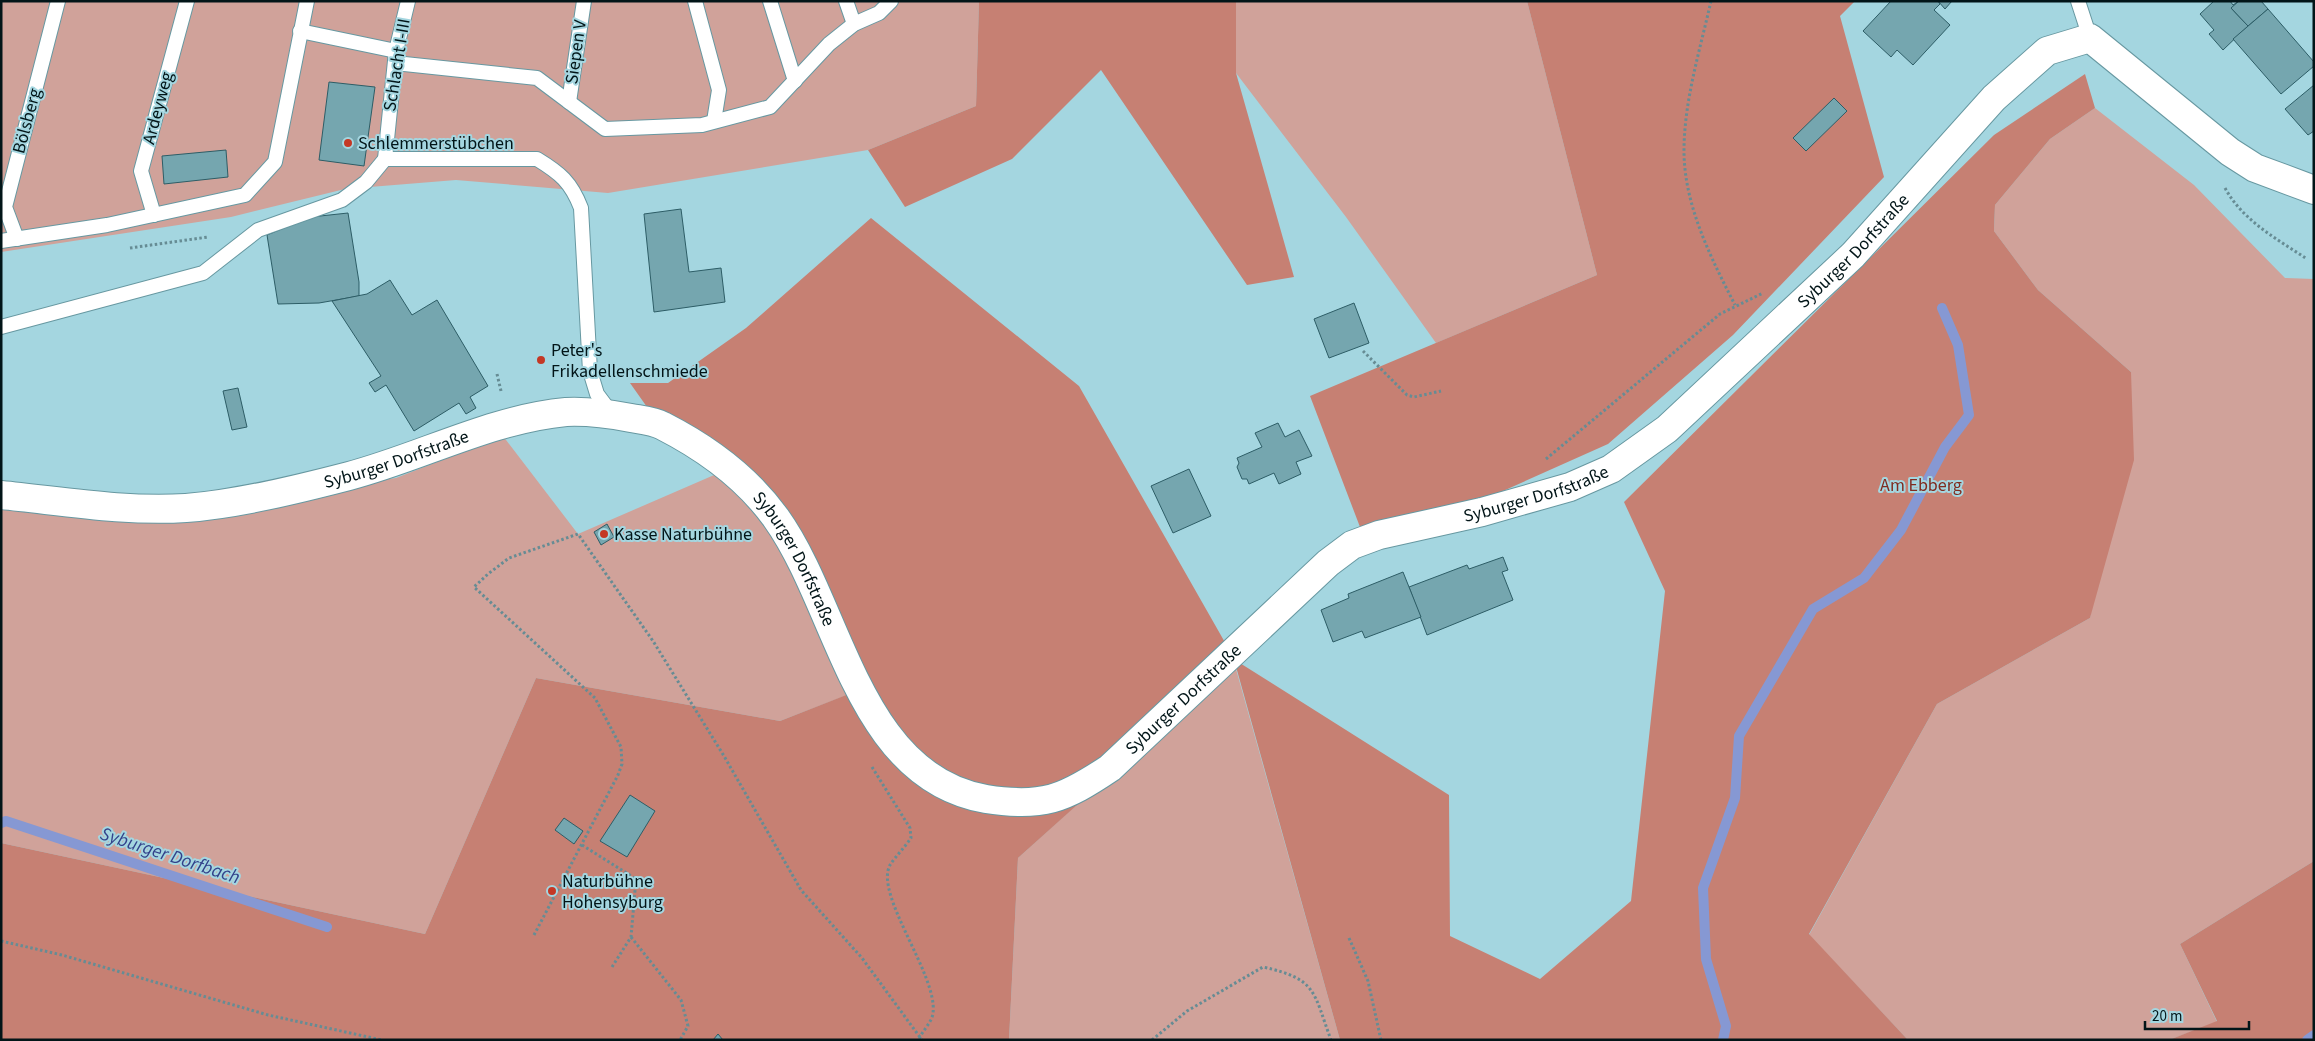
<svg xmlns="http://www.w3.org/2000/svg" width="2315" height="1041" viewBox="0 0 2315 1041" font-family="'Source Sans 3',sans-serif">
<rect width="100%" height="100%" fill="#a4d6e0"/>
<g fill="#d0a29a">
<path d="M 1,1 L 979,1 L 976,106 L 868,150 L 608,193 L 456,180 L 345,189 L 231,217 L 1,252 Z"/>
<path d="M 1236,1 L 1527,1 L 1597,275 L 1436,343 L 1346,217 L 1236,73 Z"/>
<path d="M 2095,108 L 2194,185 L 2285,278 L 2314,279 L 2314,861 L 2180,944 L 2217,1022 L 2169,1040 L 1908,1040 L 1809,935 L 1937,704 L 2090,618 L 2131,372 L 2038,290 L 1994,231 L 1995,205 L 2050,139 Z"/>
<path d="M 503,436 L 578,534 L 728,469 L 756,494 L 860,690 L 780,721 L 536,678 L 425,934 L 1,843 L 1,495 L 246,499 L 396,478 Z"/>
<path d="M 1234,662 L 1340,1040 L 1009,1040 L 1018,858 Z"/>
</g>
<g fill="#c68073">
<path d="M 979,1 L 1236,1 L 1236,73 L 1294,277 L 1247,285 L 1101,70 L 1012,159 L 905,207 L 868,150 L 976,106 Z"/>
<path d="M 1527,1 L 1855,1 L 1840,16 L 1884,177 L 1733,335 L 1608,444 L 1465,508 L 1360,527 L 1310,396 L 1597,275 Z"/>
<path d="M 2085,74 L 2095,108 L 2050,139 L 1995,205 L 1994,231 L 2038,290 L 2131,372 L 2134,460 L 2090,618 L 1937,704 L 1809,934 L 1908,1040 L 1340,1040 L 1235,663 L 1018,858 L 1009,1040 L 1,1040 L 1,843 L 425,934 L 536,678 L 780,721 L 859,690 L 777,519 L 659,424 L 630,383 L 668,383 L 746,328 L 871,218 L 1079,386 L 1235,660 L 1449,795 L 1450,936 L 1540,979 L 1631,901 L 1665,591 L 1624,502 L 1994,135 Z"/>
<path d="M 2314,861 L 2314,1040 L 2169,1040 L 2217,1021 L 2180,944 Z"/>
</g>
<g fill="none" stroke-linecap="round" stroke-linejoin="round">
<g stroke="#8698d3" stroke-width="10">
<path d="M 1,823 L 6,821 L 327,927"/>
<path d="M 1723,1040 L 1726,1026 L 1706,959 L 1703,888 L 1735,798 L 1739,736 L 1813,609 L 1864,578 L 1901,530 L 1945,447 L 1969,415 L 1958,345 L 1942,308"/>
<path d="M 2307,1040 L 2314,1035"/>
</g>
</g>
<g fill="#75a6af" stroke="#2d5d66">
<path d="M 1891,1 L 1938,1 L 1940,4 L 1934,10 L 1950,25 L 1913,65 L 1897,50 L 1891,57 L 1863,31 Z"/>
<path d="M 1938,1 L 1952,1 L 1945,9 Z"/>
<path d="M 2214,1 L 2230,1 L 2233,5 L 2239,1 L 2231,8 L 2248,26 L 2223,50 L 2209,34 L 2214,30 L 2200,14 Z"/>
<path d="M 2239,1 L 2261,1 L 2268,9 L 2248,26 L 2231,8 Z"/>
<path d="M 2268,9 L 2314,62 L 2314,66 L 2281,94 L 2233,39 Z"/>
<path d="M 329,82 L 375,87 L 364,166 L 319,160 Z"/>
<path d="M 2314,85 L 2314,131 L 2308,135 L 2285,109 Z"/>
<path d="M 1834,98 L 1847,111 L 1806,151 L 1793,138 Z"/>
<path d="M 226,150 L 228,177 L 164,184 L 162,156 Z"/>
<path d="M 681,209 L 689,272 L 721,268 L 725,302 L 654,312 L 644,214 Z"/>
<path d="M 348,213 L 359,282 L 359,296 L 319,303 L 278,304 L 267,235 L 311,217 Z"/>
<path d="M 390,280 L 412,315 L 437,300 L 488,386 L 470,397 L 476,408 L 466,414 L 459,403 L 414,431 L 386,385 L 375,392 L 369,383 L 381,376 L 332,301 L 367,294 Z"/>
<path d="M 1354,303 L 1369,343 L 1329,358 L 1314,319 Z"/>
<path d="M 238,388 L 247,427 L 232,430 L 223,391 Z"/>
<path d="M 1278,423 L 1285,437 L 1299,430 L 1312,456 L 1296,462 L 1301,474 L 1279,484 L 1274,473 L 1249,484 L 1247,479 L 1242,479 L 1237,467 L 1239,463 L 1237,458 L 1262,447 L 1255,433 Z"/>
<path d="M 1189,469 L 1211,516 L 1173,533 L 1151,486 Z"/>
<path d="M 607,524 L 614,537 L 601,545 L 594,532 Z"/>
<path d="M 1503,557 L 1508,570 L 1502,572 L 1513,600 L 1427,635 L 1409,587 L 1467,565 L 1469,569 Z"/>
<path d="M 1403,572 L 1421,617 L 1365,638 L 1362,631 L 1333,642 L 1321,610 L 1349,598 L 1348,594 Z"/>
<path d="M 630,795 L 655,811 L 627,857 L 600,841 Z"/>
<path d="M 564,818 L 583,831 L 574,844 L 555,830 Z"/>
<path d="M 718,1034 L 723,1040 L 713,1040 Z"/>
</g>
<g fill="none" stroke-linecap="round" stroke-linejoin="round">
<g stroke="#6798a1" stroke-width="16">
<g id="service">
<path d="M 695,1 L 719,90 L 714,121"/>
<path d="M 770,1 L 795,81"/>
<path d="M 846,1 L 854,24"/>
<path d="M 2078,1 L 2090,38"/>
<path d="M 300,31 L 396,51"/>
<path d="M 395,63 L 537,78 L 605,129 L 702,125 L 770,107 L 829,44 L 854,24 L 879,13 L 891,1"/>
<path d="M 569,102 L 584,1"/>
<path d="M 385,159 L 396,51 L 408,1"/>
<path d="M 154,215 L 141,171 L 187,1"/>
<path d="M 17,239 L 5,207 L 58,1"/>
<path d="M 1,241 L 107,225 L 245,195 L 275,162 L 307,1"/>
<path d="M 1,327 L 203,273 L 258,230 L 342,200 L 366,182 L 385,159 L 537,159 C 560,173 571,182 581,208 L 590,371 L 597,394 L 612,414"/>
</g>
</g>
<g stroke="#6798a1" stroke-width="30">
<g id="minor">
<path id="s1" d="M 1,495 C 62,501 125,512 186,508 C 238,504 299,489 349,476 C 421,457 491,419 566,412 C 587,411 610,414 631,418 C 642,420 654,421 663,426 C 706,448 748,479 776,518 C 840,607 857,777 986,799 C 1042,808 1064,799 1110,768 L 1328,563 L 1352,545 L 1379,535 L 1482,512 L 1570,487 L 1611,469 L 1667,429 L 1853,255 L 1994,98 L 2047,51 L 2090,38 L 2230,152 L 2255,168 L 2314,190"/>
</g>
</g>
<g stroke="#668c94" stroke-width="3" stroke-dasharray="2.5 2.5" stroke-linecap="butt">
<path d="M 1711,1 C 1700,50 1684,101 1684,151 C 1684,205 1711,258 1735,305"/>
<path d="M 2225,188 C 2243,221 2277,239 2307,259"/>
<path d="M 130,248 L 208,237"/>
<path d="M 1363,351 L 1407,395 L 1414,397 L 1441,391"/>
<path d="M 497,374 L 501,391"/>
<path d="M 1546,459 L 1720,314 L 1763,293"/>
<path d="M 872,767 L 910,828 L 911,838 C 905,847 895,857 890,865 C 874,895 938,975 933,1013 C 932,1023 922,1030 919,1040"/>
<path d="M 582,845 L 636,879 L 631,937 L 612,967"/>
<path d="M 534,935 L 618,775 L 622,764 L 621,747 L 595,698 L 474,587 L 488,574 L 509,558 L 578,534 L 653,641 L 724,756 L 801,890 L 862,958 L 922,1040"/>
<path d="M 631,937 L 681,1000 L 688,1026 L 680,1040"/>
<path d="M 1349,938 L 1368,981 L 1381,1040"/>
<path d="M 1,941 L 62,955 L 268,1015 L 382,1040"/>
<path d="M 1152,1040 L 1187,1011 L 1263,967 C 1317,979 1313,991 1331,1040"/>
</g>
<use href="#service" stroke="#fff" stroke-width="14"/>
<use href="#minor" stroke="#fff" stroke-width="28"/>
</g>
<g fill="#c43825" stroke="#a4d6e0" stroke-width="2">
<circle cx="348" cy="143" r="5"/>
<circle cx="541" cy="360" r="5"/>
<circle cx="604" cy="534" r="5"/>
<circle cx="552" cy="891" r="5"/>
</g>
<g text-anchor="middle" dominant-baseline="central" stroke-width="4" stroke-linejoin="round" paint-order="stroke">
<g font-size="18" fill="#021518" stroke="#a4d6e0">
<text transform="translate(576 52) rotate(-82)">Siepen V</text>
<text transform="translate(397 65) rotate(-81)">Schlacht I-III</text>
<text transform="translate(158 108) rotate(-75)">Ardeyweg</text>
<text transform="translate(27 121) rotate(-75)">Bölsberg</text>
<text stroke="none"><textPath href="#s1" startOffset="2248">Syburger Dorfstraße</textPath></text>
<text stroke="none"><textPath href="#s1" startOffset="402">Syburger Dorfstraße</textPath></text>
<text stroke="none"><textPath href="#s1" startOffset="1842">Syburger Dorfstraße</textPath></text>
<text stroke="none"><textPath href="#s1" startOffset="869">Syburger Dorfstraße</textPath></text>
<text stroke="none"><textPath href="#s1" startOffset="1422">Syburger Dorfstraße</textPath></text>
</g>
<g font-size="18" fill="#021518" stroke="#a4d6e0" text-anchor="start">
<text x="358" y="143">Schlemmerstübchen</text>
<text x="551" y="350">Peter's<tspan x="551" dy="21">Frikadellenschmiede</tspan></text>
<text x="614" y="534">Kasse Naturbühne</text>
<text x="562" y="881">Naturbühne<tspan x="562" dy="21">Hohensyburg</tspan></text>
</g>
<g font-size="18" fill="#802b1f" stroke="#a4d6e0">
<text x="1921" y="485">Am Ebberg</text>
</g>
<g font-size="19" font-style="italic" fill="#33428a" stroke="#a4d6e0">
<text transform="translate(170 856) rotate(18)">Syburger Dorfbach</text>
</g>
</g>
<rect width="2315" height="1041" fill="none" stroke="#021518" stroke-width="5"/>
<path d="M2145 1021v8h104v-8" fill="none" stroke="#021518" stroke-width="2.5"/>
<text x="2152" y="1021" font-size="15" fill="#021518" stroke="#a4d6e0" stroke-width="4" paint-order="stroke">20 m</text>
</svg>
